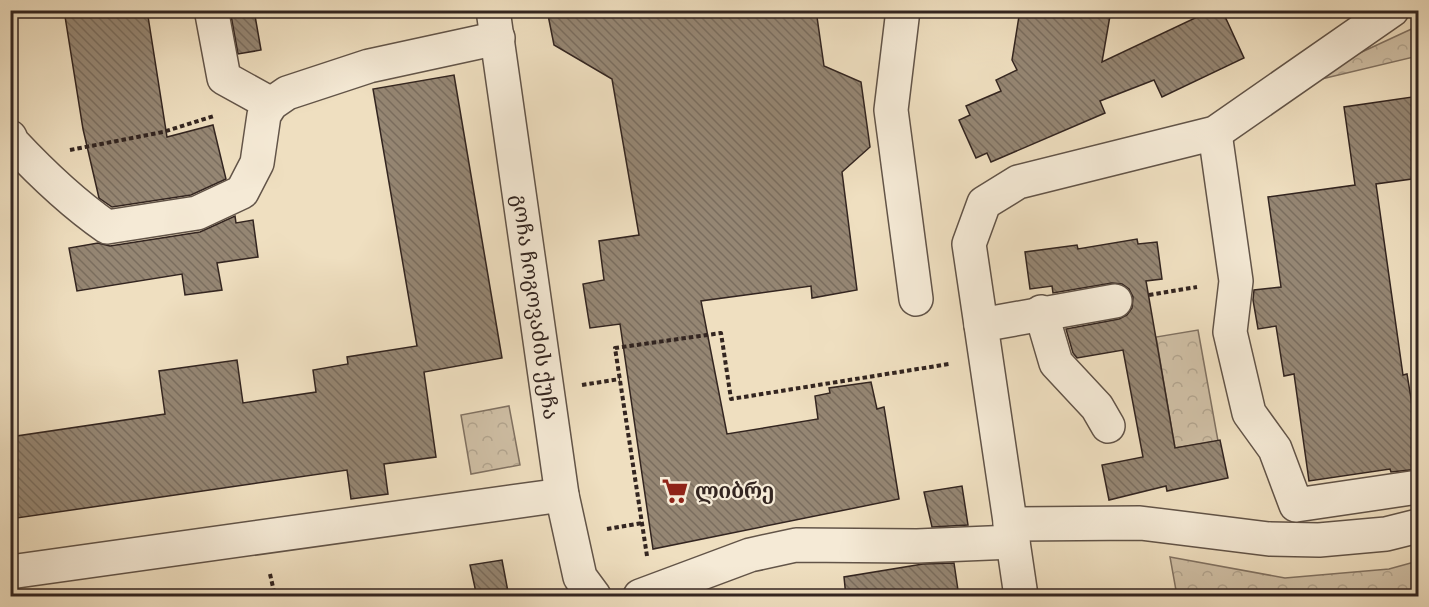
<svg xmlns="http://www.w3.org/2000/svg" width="1429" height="607" viewBox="0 0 1429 607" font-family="'IM FELL Great Primer','Noto Serif Georgian',serif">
<defs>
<pattern id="forest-crowns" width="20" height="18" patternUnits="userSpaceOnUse" patternTransform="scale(1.5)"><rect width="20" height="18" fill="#cfbfa5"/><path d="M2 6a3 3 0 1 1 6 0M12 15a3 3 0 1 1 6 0" fill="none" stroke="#b2a48e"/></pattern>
<pattern id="building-back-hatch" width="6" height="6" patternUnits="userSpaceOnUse" patternTransform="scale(1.5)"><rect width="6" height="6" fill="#958673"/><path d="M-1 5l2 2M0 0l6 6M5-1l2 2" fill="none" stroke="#7a6d5e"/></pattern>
</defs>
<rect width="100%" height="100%" fill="#efdfc0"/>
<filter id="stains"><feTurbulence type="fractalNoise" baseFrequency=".00333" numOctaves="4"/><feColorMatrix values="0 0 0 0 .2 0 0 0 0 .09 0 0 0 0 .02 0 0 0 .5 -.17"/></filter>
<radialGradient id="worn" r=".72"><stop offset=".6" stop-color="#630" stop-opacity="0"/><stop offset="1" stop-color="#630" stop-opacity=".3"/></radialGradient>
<g fill="url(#forest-crowns)" stroke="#817262" stroke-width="1.5">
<path d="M 1418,26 L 1418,56 L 1284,88 Z"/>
<path d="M 1198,330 L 1218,441 L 1175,448 L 1156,337 Z"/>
<path d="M 509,406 L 520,465 L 471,474 L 461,415 Z"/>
<path d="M 1170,557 L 1285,578 L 1389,569 L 1418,561 L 1418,596 L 1177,596 Z"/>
</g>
<g fill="url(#building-back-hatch)" stroke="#332520" stroke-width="1.5">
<path d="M 64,10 L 147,10 L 167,137 L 213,125 L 226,179 L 191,195 L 112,207 L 99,198 L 83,129 Z"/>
<path d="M 230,10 L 254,10 L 261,50 L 238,54 Z"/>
<path d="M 547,10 L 816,10 L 824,66 L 861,82 L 870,147 L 842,172 L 857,290 L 812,298 L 811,286 L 701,301 L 727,434 L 818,419 L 815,396 L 830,393 L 829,388 L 871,382 L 877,409 L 884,407 L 899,499 L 653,549 L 620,324 L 590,328 L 583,284 L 604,280 L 599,241 L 639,235 L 612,79 L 554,45 Z"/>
<path d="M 1020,10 L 1111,10 L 1102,62 L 1212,10 L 1222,10 L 1244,58 L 1162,97 L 1154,80 L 1100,101 L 1105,113 L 991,162 L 987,153 L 976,158 L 959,120 L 970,115 L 966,106 L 1001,91 L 996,80 L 1017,70 L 1012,60 Z"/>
<path d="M 454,75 L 502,358 L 424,372 L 436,457 L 384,464 L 388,494 L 351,499 L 347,470 L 10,519 L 10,437 L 165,414 L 159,371 L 237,360 L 243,403 L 316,392 L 313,370 L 348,364 L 347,357 L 417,346 L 373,89 Z"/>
<path d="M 1419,96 L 1419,178 L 1376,184 L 1403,375 L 1407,374 L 1419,447 L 1419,469 L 1391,472 L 1390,469 L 1309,481 L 1294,374 L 1284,376 L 1276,326 L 1258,329 L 1253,300 L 1254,290 L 1281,287 L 1268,197 L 1355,185 L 1344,107 Z"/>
<path d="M 235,216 L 236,223 L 253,220 L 258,257 L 217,263 L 222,290 L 185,295 L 182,274 L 77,291 L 69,248 L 98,243 L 110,246 L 200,232 Z"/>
<path d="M 1137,239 L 1138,244 L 1157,242 L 1162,279 L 1146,281 L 1175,448 L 1220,440 L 1228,478 L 1167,491 L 1166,486 L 1109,500 L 1102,465 L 1143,457 L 1123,350 L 1077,358 L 1073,353 L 1066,329 L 1119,319 L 1127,315 L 1132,308 L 1133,297 L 1129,289 L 1122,284 L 1112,283 L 1053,293 L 1052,286 L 1030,289 L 1025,252 L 1077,245 L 1078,249 Z"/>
<path d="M 962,486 L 968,525 L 932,527 L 924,492 Z"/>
<path d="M 502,560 L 509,597 L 477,597 L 470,565 Z"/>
<path d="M 954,563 L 959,597 L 846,597 L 844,577 L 923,564 Z"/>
</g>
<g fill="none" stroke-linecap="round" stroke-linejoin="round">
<g stroke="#625448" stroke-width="36">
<g id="minor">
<path id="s1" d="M 493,10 L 562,495 L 580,577 L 594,596"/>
<path d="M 903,10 L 891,110 L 916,299"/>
<path d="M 212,14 L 224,78 L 271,104"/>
<path d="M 1215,133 L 1236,281 L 1230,332 L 1249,413 L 1275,449 L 1296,505 L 1418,487"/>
<path d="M 10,137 L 12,142 C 41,173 71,202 107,227 L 197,213 L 242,192 L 257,163 L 264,115 L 271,104 L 287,93 L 369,66 L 498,38"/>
<path d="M 1041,312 L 1056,363 L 1097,407 L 1108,426"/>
<path d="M 981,325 L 1115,301"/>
<path d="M 1010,524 L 1140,523 L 1269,539 L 1319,540 L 1386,534 L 1418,526"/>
<path d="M 10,572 L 562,495"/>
<path d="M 640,596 L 750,555 L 796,545 L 917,546 L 1013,542"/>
<path d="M 1021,596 L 969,244 L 984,203 L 1018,182 L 1215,133 L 1392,10"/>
</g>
</g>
<g stroke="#332520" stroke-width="4" stroke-dasharray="4.5 3" stroke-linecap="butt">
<path d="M 70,150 L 163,132 L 214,116"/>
<path d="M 1149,295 L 1197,287"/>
<path d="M 582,385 L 620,379"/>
<path d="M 607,529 L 642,523"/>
<path d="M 647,556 L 615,348 L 721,333 L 731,399 L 949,364"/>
<path d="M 270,574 L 275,596"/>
</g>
<use href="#minor" stroke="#f5ead6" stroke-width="33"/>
</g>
<defs>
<g id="supermarket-bare" transform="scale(2.07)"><path d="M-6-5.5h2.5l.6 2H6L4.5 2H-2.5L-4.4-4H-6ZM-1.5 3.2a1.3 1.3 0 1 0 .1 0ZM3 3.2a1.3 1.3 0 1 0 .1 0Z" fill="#8f2418" stroke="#f5ead6" stroke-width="2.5" paint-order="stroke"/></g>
</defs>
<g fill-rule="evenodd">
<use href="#supermarket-bare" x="675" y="491"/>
</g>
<g text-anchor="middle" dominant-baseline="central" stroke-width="4.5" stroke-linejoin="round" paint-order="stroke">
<g font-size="21" fill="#332520" stroke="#f5ead6">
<text stroke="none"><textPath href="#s1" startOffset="300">გოჩა ჩოგოვაძის ქუჩა</textPath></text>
</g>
<g font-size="21" font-weight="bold" fill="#332520" stroke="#f5ead6" text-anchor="start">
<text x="695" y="491">ლიბრე</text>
</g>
</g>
<rect width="1429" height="607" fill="none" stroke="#efdfc0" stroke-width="36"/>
<rect x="12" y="12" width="1405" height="583" fill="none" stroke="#332520" stroke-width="3"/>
<rect x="18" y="18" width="1393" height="571" fill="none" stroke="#332520" stroke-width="1.5"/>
<rect width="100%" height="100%" filter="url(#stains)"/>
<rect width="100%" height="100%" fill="url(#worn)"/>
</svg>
